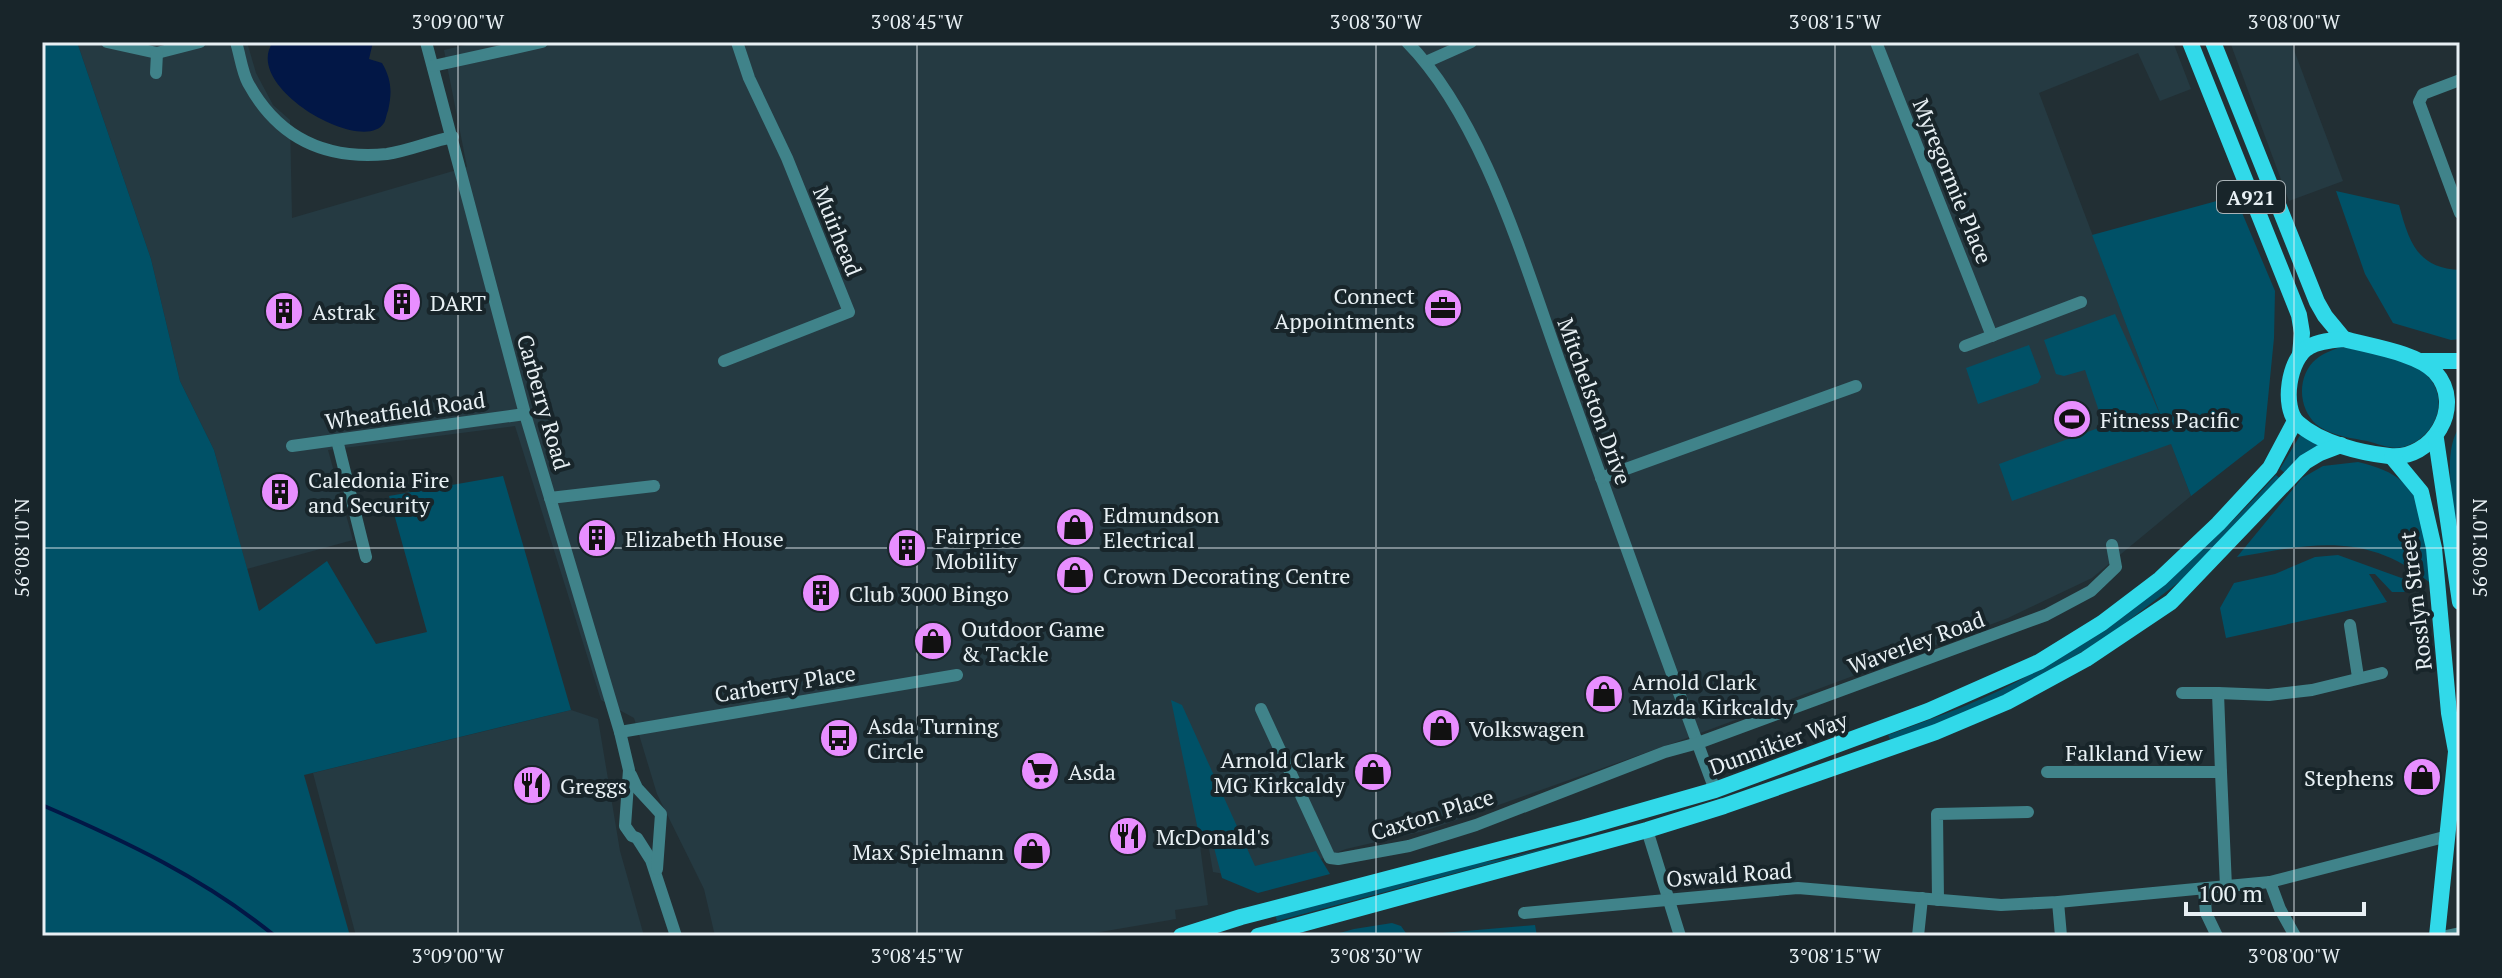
<svg xmlns="http://www.w3.org/2000/svg" width="2502" height="978" viewBox="0 0 2502 978" font-family="'PT Serif',serif">
<rect width="100%" height="100%" fill="#222f34"/>
<g fill="#253a42">
<path d="M 77,42 L 247,42 L 256,73 L 273,105 L 290,120 L 292,218 L 467,167 L 444,50 L 478,42 L 2173,42 L 2191,89 L 2160,101 L 2138,53 L 2039,93 L 2191,496 L 2092,578 L 2008,618 L 1679,741 L 1428,830 L 1346,849 L 1311,863 L 1247,878 L 1213,872 L 1207,837 L 1198,831 L 1208,905 L 1175,910 L 1176,919 L 1077,936 L 715,936 L 704,889 L 657,794 L 634,718 L 601,700 L 515,426 L 328,450 L 353,540 L 247,569 L 214,450 L 180,381 L 151,259 Z"/>
<path d="M 2230,42 L 2291,42 L 2343,181 L 2289,201 Z"/>
<path d="M 571,710 L 598,719 L 620,851 L 644,936 L 356,936 L 313,773 Z"/>
</g>
<g fill="#005167">
<path d="M 42,42 L 77,42 L 151,259 L 180,381 L 214,450 L 259,611 L 327,561 L 376,644 L 427,632 L 389,496 L 503,476 L 571,710 L 304,775 L 350,936 L 42,936 Z"/>
<path d="M 2336,191 L 2399,205 C 2409,242 2417,268 2460,270 L 2460,339 L 2451,340 L 2393,323 L 2365,274 Z"/>
<path d="M 2235,196 L 2275,291 L 2274,338 L 2264,439 L 2191,496 L 2171,444 L 2012,501 L 1999,464 L 2104,426 L 2085,370 L 2064,376 L 2056,374 L 2044,340 L 2115,314 L 2162,419 L 2092,235 Z"/>
<path d="M 2029,345 L 2041,377 L 2038,383 L 1978,404 L 1966,368 Z"/>
<path d="M 2340,347 C 2361,349 2405,358 2422,371 C 2453,395 2437,438 2403,447 C 2391,450 2379,444 2367,441 C 2352,438 2333,436 2320,427 C 2299,413 2296,380 2313,362 C 2321,354 2330,351 2340,347 Z"/>
<path d="M 2460,426 L 2460,546 C 2455,513 2440,454 2460,426 Z"/>
<path d="M 2302,432 L 2321,445 L 2286,474 L 2280,469 Z"/>
<path d="M 2358,462 C 2430,478 2423,519 2434,581 L 2429,582 C 2366,531 2311,544 2237,557 L 2302,478 L 2323,466 Z"/>
<path d="M 2276,475 L 2282,480 L 2188,575 L 2106,638 L 2001,698 L 1910,735 L 1890,739 L 1888,735 C 1937,717 1989,699 2034,672 C 2126,619 2205,554 2276,475 Z"/>
<path d="M 2338,555 L 2407,580 L 2412,586 L 2404,592 L 2392,592 L 2375,574 L 2369,574 L 2387,602 L 2226,638 L 2220,608 L 2234,583 L 2275,574 L 2315,557 Z"/>
<path d="M 1171,700 L 1182,705 L 1255,866 L 1316,851 L 1330,874 L 1258,893 L 1222,878 L 1212,840 L 1198,830 Z"/>
<path d="M 1620,829 L 1277,921 L 1275,914 L 1450,867 L 1504,859 Z"/>
<path d="M 1392,923 L 1401,926 L 1408,936 L 1535,925 L 1537,936 L 1329,936 L 1354,929 Z"/>
</g>
<path fill="#021746" d="M 273,42 L 373,42 L 369,59 L 382,63 C 392,80 392,93 388,111 C 387,112 385,123 384,123 C 363,156 241,87 273,42 Z"/>
<g fill="none" stroke-linecap="round" stroke-linejoin="round">
<path stroke="#021746" stroke-width="4" d="M 42,805 C 125,841 204,878 275,936"/>
<g stroke="#40838a" stroke-width="12">
<path d="M 107,42 L 157,53 L 200,42"/>
<path d="M 236,42 C 240,55 242,72 248,83 C 278,138 326,160 387,154 C 409,151 431,141 453,137"/>
<path d="M 426,42 L 525,414 L 620,732 L 629,770 L 625,826 L 632,836 L 637,838 L 651,860 L 676,936"/>
<path d="M 1407,42 C 1485,121 1526,270 1564,374 C 1614,513 1663,652 1715,790"/>
<path d="M 1876,42 L 1992,336"/>
<path d="M 1426,62 L 1471,42"/>
<path d="M 433,66 L 542,42"/>
<path d="M 156,73 L 157,53"/>
<path d="M 2460,80 L 2423,94 L 2419,102 L 2460,213"/>
<path d="M 1965,346 L 2081,302"/>
<path d="M 724,361 L 849,312 L 787,158 L 749,78 L 737,42"/>
<path d="M 337,440 L 366,557"/>
<path d="M 292,446 L 525,414"/>
<path d="M 1601,478 L 1856,386"/>
<path d="M 550,498 L 654,486"/>
<path d="M 2350,625 L 2358,677"/>
<path d="M 2182,693 L 2218,693 L 2221,772"/>
<path d="M 2218,693 L 2269,695 L 2312,690 L 2382,673"/>
<path d="M 1261,709 L 1330,858 L 1338,859 L 1409,846 L 1476,825 L 1665,752 L 1698,743 L 2046,615 L 2091,591 L 2116,567 L 2112,545"/>
<path d="M 620,732 L 957,675"/>
<path d="M 2047,772 L 2221,772 L 2226,887"/>
<path d="M 631,775 L 637,788 L 661,814 L 657,869"/>
<path d="M 1647,830 L 1680,936"/>
<path d="M 2270,882 L 2280,909 L 2295,936"/>
<path d="M 2204,889 L 2206,913 L 2217,936"/>
<path d="M 1938,900 L 1937,814 L 2028,812"/>
<path d="M 2058,902 L 2061,936"/>
<path d="M 1524,913 L 1798,888 L 2001,905 L 2058,902 L 2270,882 L 2448,836"/>
<path d="M 1918,936 L 1922,898"/>
<path d="M 2446,936 L 2460,933"/>
</g>
<g stroke="#31d9e9" stroke-width="16">
<path d="M 2190,42 L 2299,315 L 2302,333 L 2300,355"/>
<path d="M 2213,42 L 2317,302 L 2325,316 L 2344,339"/>
<path d="M 2344,339 C 2369,346 2418,353 2435,372 C 2466,406 2432,461 2389,456 C 2361,453 2320,443 2298,423 C 2281,408 2289,357 2309,347 C 2319,341 2333,340 2344,339 Z"/>
<path d="M 2422,361 L 2460,361"/>
<path d="M 2436,439 L 2460,602"/>
<path d="M 2392,457 L 2421,492 L 2434,548 L 2449,713 L 2456,751"/>
<path d="M 1181,936 L 1241,917 L 1582,828 L 1715,790 L 1928,711 L 2039,662 L 2102,623 L 2160,579 L 2218,524 L 2270,468 L 2295,421"/>
<path d="M 1258,936 L 1647,830 L 1724,806 L 1936,732 L 2007,702 L 2086,659 L 2171,602 L 2305,462 L 2320,453 L 2341,445"/>
<path d="M 2437,936 L 2457,742"/>
</g>
</g>
<path fill="none" stroke="#e8f0f4" stroke-width="2" stroke-opacity="0.45" d="M 458,42 L 458,936M 917,42 L 917,936M 1376,42 L 1376,936M 1835,42 L 1835,936M 2294,42 L 2294,936M 42,548 L 2460,548"/>
<defs>
<g id="building-disc" transform="scale(2)"><circle r="9.5" fill="#e88eff" stroke="#18252a"/><path d="M-4-6H4V6H1V3H-1V6H-4ZM-2.5-4.3h1.7v1.8h-1.7ZM.8-4.3h1.7v1.8H.8ZM-2.5-1h1.7V.8h-1.7ZM.8-1h1.7V.8H.8Z" fill="#111"/></g>
<g id="office-disc" transform="scale(2)"><circle r="9.5" fill="#e88eff" stroke="#18252a"/><path d="M-6-3h4V-5.5h4V-3h4V5H-6ZM-1-4.5V-3h2v-1.5ZM-6 0V1H6V0Z" fill="#111"/></g>
<g id="stadium-disc" transform="scale(2)"><circle r="9.5" fill="#e88eff" stroke="#18252a"/><path d="M0-5a6.5 5 0 1 0 0 10a6.5 5 0 1 0 0-10ZM-3.5-1.8h7v3.6h-7Z" fill="#111"/></g>
<g id="shop-disc" transform="scale(2)"><circle r="9.5" fill="#e88eff" stroke="#18252a"/><path d="M-5-2.5h2.3a2.7 3.5 0 0 1 5.4 0H5L5.5 6h-11ZM-1.5-2.5h3a1.5 2.3 0 0 0-3 0Z" fill="#111"/></g>
<g id="bus-disc" transform="scale(2)"><circle r="9.5" fill="#e88eff" stroke="#18252a"/><path d="M-5-6H5V4H4V6H2V4H-2V6H-4V4H-5ZM-3.5-4V0h7V-4ZM-3.5 1.2v1.5H-2V1.2ZM2 1.2v1.5H3.5V1.2Z" fill="#111"/></g>
<g id="supermarket-disc" transform="scale(2)"><circle r="9.5" fill="#e88eff" stroke="#18252a"/><path d="M-6-5.5h2.5l.6 2H6L4.5 2H-2.5L-4.4-4H-6ZM-1.5 3.2a1.3 1.3 0 1 0 .1 0ZM3 3.2a1.3 1.3 0 1 0 .1 0Z" fill="#111"/></g>
<g id="restaurant-disc" transform="scale(2)"><circle r="9.5" fill="#e88eff" stroke="#18252a"/><path d="M-5-6h1v4h1v-4h1v4h1v-4h1v5L-1.5 .5V6h-2V.5L-5-1ZM5-6V6H3V1.5H1.5Q1.5-4 5-6Z" fill="#111"/></g>
</defs>
<g fill-rule="evenodd">
<use href="#building-disc" x="402" y="302"/>
<use href="#office-disc" x="1443" y="308"/>
<use href="#building-disc" x="284" y="311"/>
<use href="#stadium-disc" x="2072" y="419"/>
<use href="#building-disc" x="280" y="492"/>
<use href="#shop-disc" x="1075" y="527"/>
<use href="#building-disc" x="597" y="538"/>
<use href="#building-disc" x="907" y="548"/>
<use href="#shop-disc" x="1075" y="575"/>
<use href="#building-disc" x="821" y="593"/>
<use href="#shop-disc" x="933" y="641"/>
<use href="#shop-disc" x="1604" y="694"/>
<use href="#shop-disc" x="1441" y="728"/>
<use href="#bus-disc" x="839" y="738"/>
<use href="#supermarket-disc" x="1040" y="771"/>
<use href="#shop-disc" x="1373" y="772"/>
<use href="#shop-disc" x="2422" y="777"/>
<use href="#restaurant-disc" x="532" y="785"/>
<use href="#restaurant-disc" x="1128" y="836"/>
<use href="#shop-disc" x="1032" y="851"/>
</g>
<g text-anchor="middle" dominant-baseline="central" stroke-width="8" stroke-linejoin="round" paint-order="stroke">
<rect fill="#18252a" stroke="#aab3b7" stroke-width="2" x="2217" y="181" width="68" height="32" rx="6"/>
<g font-size="20" font-weight="bold" fill="#e8f0f4">
<text x="2251" y="197">A921</text>
</g>
<g font-size="22" fill="#e8f0f4" stroke="#18252a">
<text transform="translate(1953 181) rotate(68)">Myregormie Place</text>
<text transform="translate(838 231) rotate(68)">Muirhead</text>
<text transform="translate(1595 401) rotate(70)">Mitchelston Drive</text>
<text transform="translate(544 402) rotate(74)">Carberry Road</text>
<text transform="translate(405 410) rotate(-8)">Wheatfield Road</text>
<text transform="translate(2415 601) rotate(-97)">Rosslyn Street</text>
<text transform="translate(1916 642) rotate(-20)">Waverley Road</text>
<text transform="translate(785 683) rotate(-9)">Carberry Place</text>
<text transform="translate(1778 743) rotate(-20)">Dunnikier Way</text>
<text x="2134" y="752">Falkland View</text>
<text transform="translate(1432 814) rotate(-17)">Caxton Place</text>
<text transform="translate(1729 874) rotate(-4)">Oswald Road</text>
</g>
<g font-size="22" fill="#e8f0f4" stroke="#18252a" text-anchor="start">
<text x="1415" y="295" text-anchor="end">Connect<tspan x="1415" dy="25">Appointments</tspan></text>
<text x="430" y="302">DART</text>
<text x="312" y="311">Astrak</text>
<text x="2100" y="419">Fitness Pacific</text>
<text x="308" y="479">Caledonia Fire<tspan x="308" dy="25">and Security</tspan></text>
<text x="1103" y="514">Edmundson<tspan x="1103" dy="25">Electrical</tspan></text>
<text x="935" y="535">Fairprice<tspan x="935" dy="25">Mobility</tspan></text>
<text x="625" y="538">Elizabeth House</text>
<text x="1103" y="575">Crown Decorating Centre</text>
<text x="849" y="593">Club 3000 Bingo</text>
<text x="961" y="628">Outdoor Game<tspan x="961" dy="25">&amp; Tackle</tspan></text>
<text x="1632" y="681">Arnold Clark<tspan x="1632" dy="25">Mazda Kirkcaldy</tspan></text>
<text x="867" y="725">Asda Turning<tspan x="867" dy="25">Circle</tspan></text>
<text x="1469" y="728">Volkswagen</text>
<text x="1345" y="759" text-anchor="end">Arnold Clark<tspan x="1345" dy="25">MG Kirkcaldy</tspan></text>
<text x="1068" y="771">Asda</text>
<text x="2394" y="777" text-anchor="end">Stephens</text>
<text x="560" y="785">Greggs</text>
<text x="1156" y="836">McDonald's</text>
<text x="1004" y="851" text-anchor="end">Max Spielmann</text>
</g>
</g>
<rect width="2502" height="978" fill="none" stroke="#18252a" stroke-width="88"/>
<path d="M2186 902v12h178v-12" fill="none" stroke="#e8f0f4" stroke-width="4"/>
<text x="2198" y="902" font-size="24" fill="#e8f0f4" stroke="#18252a" stroke-width="6" paint-order="stroke">100 m</text>
<rect x="44" y="44" width="2414" height="890" fill="none" stroke="#e8f0f4" stroke-width="3"/>
<g font-size="20" text-anchor="middle" fill="#e8f0f4">
<text x="458" y="29">3°09'00"W</text>
<text x="917" y="29">3°08'45"W</text>
<text x="1376" y="29">3°08'30"W</text>
<text x="1835" y="29">3°08'15"W</text>
<text x="2294" y="29">3°08'00"W</text>
<text transform="translate(22 548) rotate(-90)" y="7">56°08'10"N</text>
<text transform="translate(2480 548) rotate(-90)" y="7">56°08'10"N</text>
<text x="458" y="963">3°09'00"W</text>
<text x="917" y="963">3°08'45"W</text>
<text x="1376" y="963">3°08'30"W</text>
<text x="1835" y="963">3°08'15"W</text>
<text x="2294" y="963">3°08'00"W</text>
</g>
</svg>
